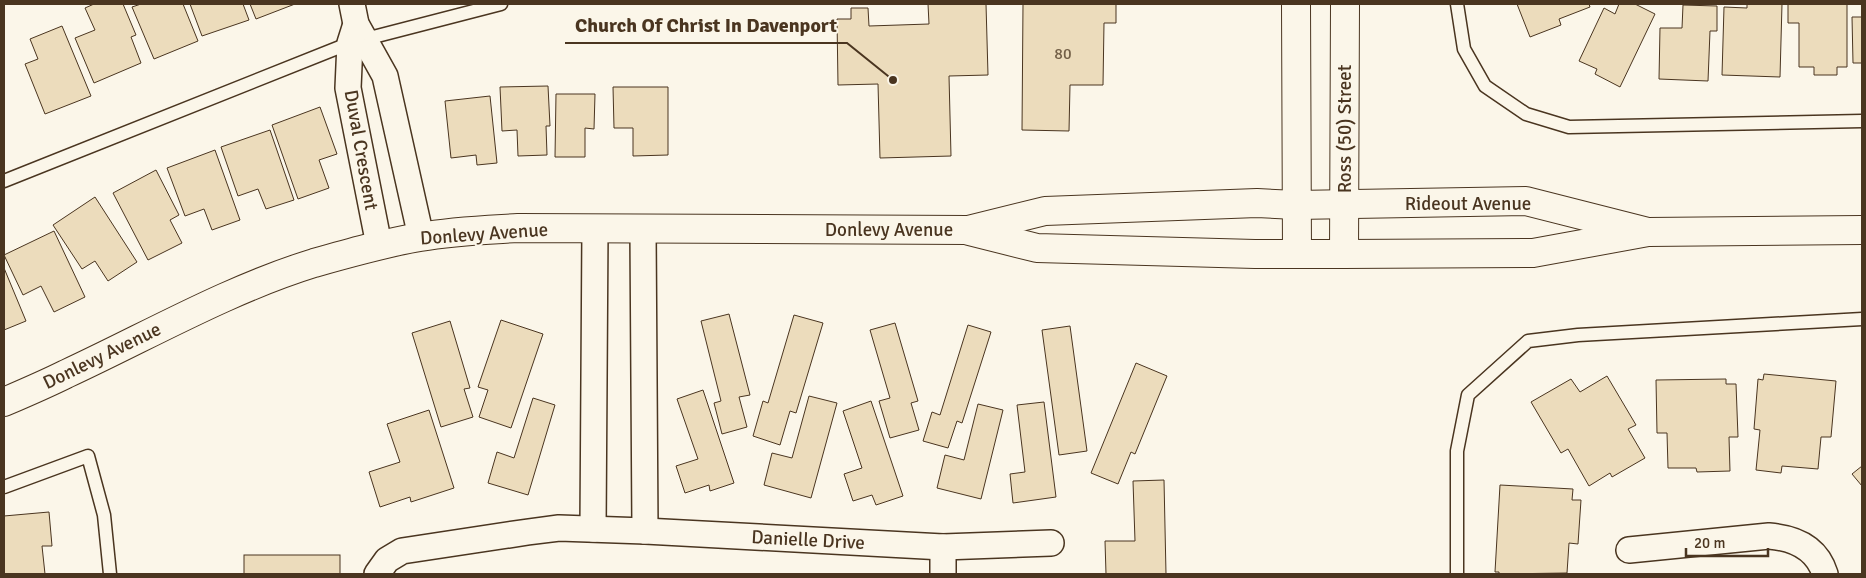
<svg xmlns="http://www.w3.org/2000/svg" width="1866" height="578" viewBox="0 0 1866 578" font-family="Signika,sans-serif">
<rect width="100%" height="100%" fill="#fbf6e9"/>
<g fill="#ecdcbc" stroke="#4a3520">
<path d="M 94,4 L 123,4 L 136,35 L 131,37 L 141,63 L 94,83 L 75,38 L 95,30 L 85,8 Z"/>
<path d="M 141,4 L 183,4 L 198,41 L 154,59 L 132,7 Z"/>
<path d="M 190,4 L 243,4 L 249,20 L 202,36 Z"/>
<path d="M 250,4 L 295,4 L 256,19 Z"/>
<path d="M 928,4 L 986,4 L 988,75 L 949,76 L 951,156 L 880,158 L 878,84 L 838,85 L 837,19 L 851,19 L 851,8 L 868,8 L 869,26 L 929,24 Z"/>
<path d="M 1023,4 L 1116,4 L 1116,23 L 1104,23 L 1103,85 L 1070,85 L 1069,131 L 1022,130 Z"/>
<path d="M 1517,4 L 1589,4 L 1590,7 L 1559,19 L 1561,25 L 1530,37 Z"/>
<path d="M 1619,4 L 1635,4 L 1655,14 L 1620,87 L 1595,74 L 1597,69 L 1579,61 L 1604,8 L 1615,14 Z"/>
<path d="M 1747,4 L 1782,4 L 1780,77 L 1722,75 L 1724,7 L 1747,8 Z"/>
<path d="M 1788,4 L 1847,4 L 1847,67 L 1837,67 L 1837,75 L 1814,75 L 1814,67 L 1799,67 L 1799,23 L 1788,23 Z"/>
<path d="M 1683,5 L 1717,6 L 1717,31 L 1710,31 L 1708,81 L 1659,79 L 1660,28 L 1682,28 Z"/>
<path d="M 1852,17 L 1862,17 L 1862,63 L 1853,63 Z"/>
<path d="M 62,26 L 91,96 L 45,114 L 25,64 L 38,59 L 30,39 Z"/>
<path d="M 548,86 L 550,126 L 546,126 L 547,155 L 518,156 L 517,130 L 502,131 L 500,87 Z"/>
<path d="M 613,87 L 668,87 L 668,155 L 633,156 L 633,128 L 614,128 Z"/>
<path d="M 556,94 L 595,94 L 594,129 L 585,128 L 585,157 L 555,157 Z"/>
<path d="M 490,96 L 497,163 L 477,165 L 476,155 L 451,158 L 445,101 Z"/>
<path d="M 320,107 L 337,154 L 319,160 L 329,188 L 298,199 L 272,125 Z"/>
<path d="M 270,130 L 294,200 L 266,209 L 258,189 L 238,196 L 221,147 Z"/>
<path d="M 215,150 L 240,220 L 212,230 L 204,209 L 185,216 L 167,168 Z"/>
<path d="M 156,170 L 179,215 L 170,220 L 182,243 L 148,260 L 113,193 Z"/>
<path d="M 95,197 L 137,262 L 108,281 L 95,261 L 82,269 L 53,225 Z"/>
<path d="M 54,231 L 85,297 L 54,312 L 41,286 L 23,295 L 4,255 Z"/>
<path d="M 4,268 L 26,321 L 4,330 Z"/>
<path d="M 729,314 L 750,395 L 739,397 L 747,427 L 722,434 L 714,403 L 721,401 L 701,321 Z"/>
<path d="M 794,315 L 823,323 L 796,413 L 790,411 L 780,445 L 753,436 L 763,401 L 768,403 Z"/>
<path d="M 501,320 L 543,334 L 511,428 L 479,417 L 488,390 L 478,387 Z"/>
<path d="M 450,321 L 470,388 L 464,389 L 473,417 L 441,427 L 412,333 Z"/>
<path d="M 895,323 L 918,401 L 911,403 L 919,430 L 890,438 L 879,401 L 890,398 L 870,330 Z"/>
<path d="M 968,325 L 991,332 L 962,423 L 957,421 L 948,448 L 923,441 L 932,412 L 940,415 Z"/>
<path d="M 1070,326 L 1087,451 L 1059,455 L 1042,330 Z"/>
<path d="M 1136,363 L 1167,376 L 1135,454 L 1131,452 L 1118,484 L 1091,473 Z"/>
<path d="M 1764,374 L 1836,381 L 1831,437 L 1821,437 L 1818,469 L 1782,466 L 1781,473 L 1756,470 L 1760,430 L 1754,429 L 1758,379 L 1763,380 Z"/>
<path d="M 1607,376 L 1636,425 L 1628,429 L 1645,458 L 1612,477 L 1610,473 L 1589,486 L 1568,449 L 1561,453 L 1531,402 L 1571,379 L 1580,392 Z"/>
<path d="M 1726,379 L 1726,384 L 1736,384 L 1738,437 L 1729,437 L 1730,471 L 1697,472 L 1696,468 L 1668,468 L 1667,433 L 1657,433 L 1656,380 Z"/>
<path d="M 703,390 L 734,483 L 710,491 L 709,485 L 685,493 L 676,466 L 698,459 L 677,399 Z"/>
<path d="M 809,396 L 837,403 L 811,498 L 764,485 L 772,453 L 792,458 Z"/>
<path d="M 533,398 L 555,405 L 528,495 L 488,483 L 497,452 L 514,458 Z"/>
<path d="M 871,401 L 903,496 L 876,505 L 872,495 L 853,501 L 844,474 L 862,468 L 843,411 Z"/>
<path d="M 1044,402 L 1056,497 L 1013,503 L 1010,474 L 1025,472 L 1017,405 Z"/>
<path d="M 978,404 L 1003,410 L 981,499 L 937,488 L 945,455 L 964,460 Z"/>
<path d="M 429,410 L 454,488 L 411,502 L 410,497 L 380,507 L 369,472 L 400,462 L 387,424 Z"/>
<path d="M 1862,466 L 1862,486 L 1852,474 Z"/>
<path d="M 1164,480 L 1166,574 L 1106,574 L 1105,541 L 1135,541 L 1133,481 Z"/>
<path d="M 1500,485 L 1573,489 L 1572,500 L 1581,500 L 1578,544 L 1569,543 L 1567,573 L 1499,574 L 1499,572 L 1495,572 Z"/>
<path d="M 49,512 L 52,546 L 42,546 L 45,574 L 4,574 L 4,516 Z"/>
<rect x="244" y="555" width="96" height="19"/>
</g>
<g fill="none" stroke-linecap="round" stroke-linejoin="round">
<g stroke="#4a3520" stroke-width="15">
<g id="service">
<path d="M 1457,4 L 1464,49 L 1485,86 L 1526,114 L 1569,127 L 1862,121"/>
<path d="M 4,181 L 350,43 L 501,4"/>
<path d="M 4,487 L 88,456 L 104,515 L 110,574"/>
<path d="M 1457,574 L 1457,451 L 1468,395 L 1528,341 L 1578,335 L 1862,319"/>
</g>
</g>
<g stroke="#4a3520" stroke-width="28">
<g id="minor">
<path d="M 352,4 L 356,24 L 385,76 L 421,237"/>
<path d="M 356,24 L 350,43 L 348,88 L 379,245"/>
<path d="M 643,230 L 645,531"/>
<path d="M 593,529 L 595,228"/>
<path d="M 1629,550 L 1769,536 C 1795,538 1817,548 1825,574"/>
<path d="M 377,574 L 387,560 L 402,551 L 528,532 L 559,528 L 645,531 L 943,547 L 1051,543"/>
<path d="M 943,574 L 943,547"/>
</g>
</g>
<g stroke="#4a3520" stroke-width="30">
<g id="tertiary">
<path d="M 1296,4 L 1297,254"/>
<path d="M 969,231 L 1037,248 L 1255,254 L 1344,254 L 1533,253 L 1648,232 L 1862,230"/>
<path d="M 1344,254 L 1345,4"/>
<path d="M 4,402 C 25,393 46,384 66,374 C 148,336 227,290 314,263 C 349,253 384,243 420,237 C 453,231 485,230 518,228 L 968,230 L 1045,211 L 1257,203 L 1296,205 L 1526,201 L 1648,232"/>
</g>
</g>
<use href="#service" stroke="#fbf6e9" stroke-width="12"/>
<use href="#minor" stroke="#fbf6e9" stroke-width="25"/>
<use href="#tertiary" stroke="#fbf6e9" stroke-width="28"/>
</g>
<g text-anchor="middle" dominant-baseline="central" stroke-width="4" stroke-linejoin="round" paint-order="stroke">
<g font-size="16" fill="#725f47">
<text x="1063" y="54">80</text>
</g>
<g font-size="19" fill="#4a3520" stroke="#fbf6e9">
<text transform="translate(1345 129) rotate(-90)">Ross (50) Street</text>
<text transform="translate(361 150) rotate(80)">Duval Crescent</text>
<text x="1468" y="204">Rideout Avenue</text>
<text x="889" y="230">Donlevy Avenue</text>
<text transform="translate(484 234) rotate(-4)">Donlevy Avenue</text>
<text transform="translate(102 356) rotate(-26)">Donlevy Avenue</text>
<text transform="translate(808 540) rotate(3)">Danielle Drive</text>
</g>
</g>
<path fill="none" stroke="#4a3520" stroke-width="2" d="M893 80L847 43H565"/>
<circle fill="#4a3520" stroke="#fbf6e9" stroke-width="2" cx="893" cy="80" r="5"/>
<g font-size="20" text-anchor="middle" font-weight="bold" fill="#4a3520" stroke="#fbf6e9" stroke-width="4" stroke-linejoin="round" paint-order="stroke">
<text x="706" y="32">Church Of Christ In Davenport</text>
</g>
<rect width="1866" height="578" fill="none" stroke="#4a3520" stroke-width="10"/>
<path d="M1686 548v8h82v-8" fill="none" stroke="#4a3520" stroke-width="2.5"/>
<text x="1694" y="548" font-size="15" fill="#4a3520" stroke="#fbf6e9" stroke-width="4" paint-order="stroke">20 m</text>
</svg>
